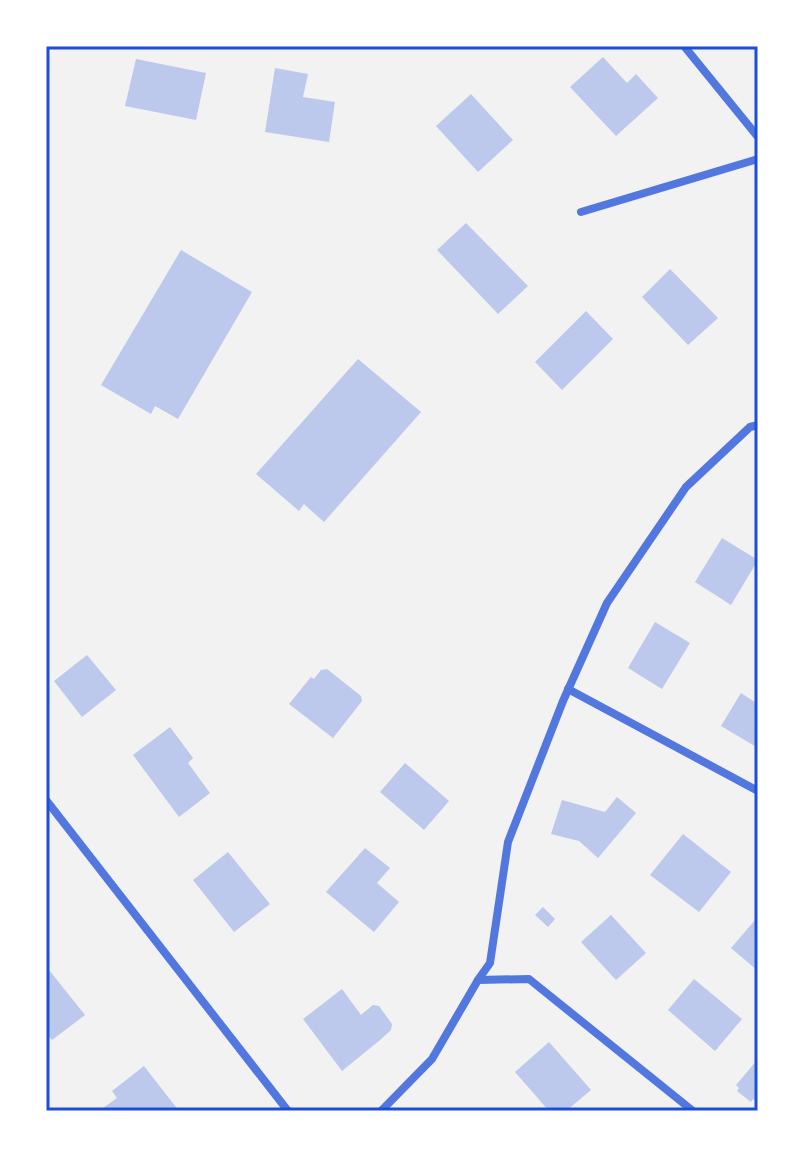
<svg xmlns="http://www.w3.org/2000/svg" width="804" height="1157" viewBox="0 0 804 1157" font-family="Raleway,sans-serif">
<rect width="100%" height="100%" fill="#f2f2f2"/>
<g fill="#bdc9ec">
<path d="M 603,57 L 627,83 L 636,74 L 658,98 L 616,136 L 570,87 Z"/>
<path d="M 136,59 L 206,73 L 196,120 L 125,106 Z"/>
<path d="M 275,68 L 308,74 L 303,97 L 335,102 L 329,142 L 265,132 Z"/>
<path d="M 471,94 L 513,140 L 478,172 L 436,126 Z"/>
<path d="M 466,223 L 528,286 L 498,314 L 437,250 Z"/>
<path d="M 181,250 L 252,292 L 178,419 L 155,406 L 151,414 L 101,385 Z"/>
<path d="M 670,269 L 718,318 L 688,345 L 642,297 Z"/>
<path d="M 586,311 L 613,339 L 562,390 L 535,362 Z"/>
<path d="M 358,359 L 421,412 L 324,522 L 304,504 L 299,511 L 256,474 Z"/>
<path d="M 722,538 L 758,560 L 731,605 L 695,582 Z"/>
<path d="M 655,622 L 690,643 L 662,689 L 628,668 Z"/>
<path d="M 87,655 L 116,690 L 82,717 L 54,681 Z"/>
<path d="M 327,669 L 361,696 L 362,701 L 333,738 L 289,704 L 311,677 L 314,679 L 321,670 Z"/>
<path d="M 741,693 L 758,704 L 758,748 L 721,726 Z"/>
<path d="M 170,727 L 193,758 L 188,763 L 210,793 L 179,817 L 133,755 Z"/>
<path d="M 405,763 L 449,801 L 424,830 L 380,792 Z"/>
<path d="M 617,797 L 636,813 L 598,858 L 579,841 L 551,834 L 562,800 L 605,812 Z"/>
<path d="M 683,834 L 731,872 L 699,912 L 650,875 Z"/>
<path d="M 365,848 L 390,868 L 377,883 L 399,902 L 374,932 L 326,892 Z"/>
<path d="M 228,852 L 270,904 L 234,932 L 193,880 Z"/>
<path d="M 543,907 L 555,919 L 548,927 L 535,915 Z"/>
<path d="M 611,915 L 646,953 L 616,980 L 581,942 Z"/>
<path d="M 756,919 L 758,921 L 758,971 L 731,948 Z"/>
<path d="M 49,970 L 85,1015 L 52,1040 L 46,1033 L 46,973 Z"/>
<path d="M 694,979 L 742,1019 L 715,1051 L 668,1010 Z"/>
<path d="M 342,989 L 361,1015 L 373,1005 L 379,1006 L 392,1024 L 391,1030 L 380,1040 L 342,1071 L 303,1019 Z"/>
<path d="M 549,1042 L 591,1090 L 566,1111 L 549,1111 L 515,1072 Z"/>
<path d="M 758,1059 L 758,1104 L 753,1099 L 751,1102 L 737,1091 L 739,1088 L 736,1085 Z"/>
<path d="M 144,1066 L 179,1111 L 106,1111 L 103,1108 L 117,1098 L 112,1091 Z"/>
</g>
<g fill="none" stroke-linecap="round" stroke-linejoin="round">
<g stroke="#5277de" stroke-width="8">
<path d="M 684,46 L 758,137"/>
<path d="M 581,212 L 758,159"/>
<path d="M 568,689 L 758,791"/>
<path d="M 46,800 L 288,1111"/>
<path d="M 478,980 L 490,963 L 508,842 L 563,701 L 607,603 L 686,487 L 750,427 L 758,425"/>
<path d="M 381,1111 L 432,1059 L 478,980 L 529,979 L 693,1111"/>
</g>
</g>
<rect width="804" height="1157" fill="none" stroke="#ffffff" stroke-width="96"/>
<rect x="48" y="48" width="708" height="1061" fill="none" stroke="#1d4ed8" stroke-width="3"/>
</svg>
